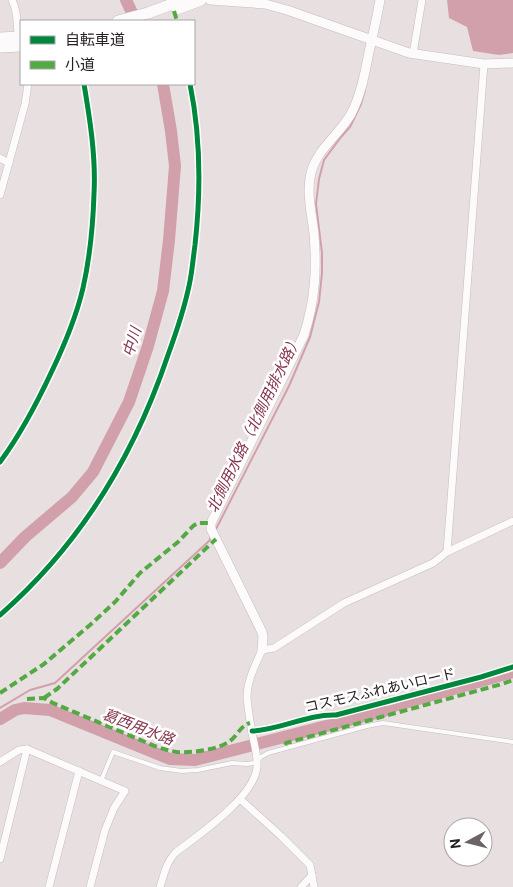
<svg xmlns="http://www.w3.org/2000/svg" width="513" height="887" viewBox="0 0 513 887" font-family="Roboto,'Noto Sans JP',sans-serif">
<rect width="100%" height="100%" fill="#e8dfe1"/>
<path fill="#d2a0ab" d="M 447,0 L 513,0 L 513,53 L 499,55 L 473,51 L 467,27 L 449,18 Z"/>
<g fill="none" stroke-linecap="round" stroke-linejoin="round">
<g stroke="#d2a0ab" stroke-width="2">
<path d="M 215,531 L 289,386 L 310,337 L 319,302 L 322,273 L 322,253 L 316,204 L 319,179 L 324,160 L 341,137 L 350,127 L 361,104 L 365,90"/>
<path d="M 0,708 L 30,690 L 55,683 L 209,541 L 211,537"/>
</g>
<path stroke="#d2a0ab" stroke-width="8" d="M 384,711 L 513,674"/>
<g stroke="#d2a0ab" stroke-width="12">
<path d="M 126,0 L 136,21"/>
<path d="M 0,563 L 25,537 L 72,497 L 93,472 L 129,402 L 148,346 L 163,291 L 169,240 L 175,166 L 171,131 L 163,84"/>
<path d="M 0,719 L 15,710 L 24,708 L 50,710 L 170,759 L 195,760 L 384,711"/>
</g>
<g stroke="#c4bdbe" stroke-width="5">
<path id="service" d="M 101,781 L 113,752 L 160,768 L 182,771 L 198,770 L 232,763 L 247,764 L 253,763 L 257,761 L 261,757 L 268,753 L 367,726 L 383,723 L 513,742"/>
</g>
<g stroke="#c4bdbe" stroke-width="8">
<g id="minor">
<path d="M 12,0 C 19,13 16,26 19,39"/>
<path d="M 413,54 L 422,0"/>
<path d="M 0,158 L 9,163"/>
<path d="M 0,195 L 25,104 L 28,84"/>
<path d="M 447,552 L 484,64"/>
<path d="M 0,762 L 19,750 L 27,749 L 125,791 L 114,808 L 105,830 L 90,887"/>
<path d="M 240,799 L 281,836 L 310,865 L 314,887"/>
<path d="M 0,859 L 27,749"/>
<path d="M 49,887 L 79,771"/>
<path d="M 160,887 C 164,875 166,863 175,853 C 198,835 254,798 257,767 C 258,755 254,744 252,733 C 250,721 248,709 247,698 C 247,680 255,666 262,650 L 274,648 L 344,603 L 433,563 L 447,552 L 513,521"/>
<path d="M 301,887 L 312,875"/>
</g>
</g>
<g stroke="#c4bdbe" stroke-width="10">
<g id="tertiary">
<path d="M 210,0 L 265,4 L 287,10 L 409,53 L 484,64 L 513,63"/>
<path d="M 262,650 L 263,637 L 262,632 L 211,529 L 211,523 L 304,335 C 315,300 317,270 314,234 C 312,214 306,193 311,173 C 317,149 339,135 351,114 C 361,95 365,73 369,52 C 373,35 377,17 380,0"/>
</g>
</g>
<g stroke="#c4bdbe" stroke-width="12">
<g id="primary">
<path d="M 177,9 L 201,0"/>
<path d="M 118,21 L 148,13 L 183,0"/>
<path d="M 0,38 L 21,37"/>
<path d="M 0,47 L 21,46"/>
</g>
</g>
<use href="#service" stroke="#fcfafa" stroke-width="4"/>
<use href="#minor" stroke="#fcfafa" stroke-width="7"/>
<use href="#tertiary" stroke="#fcfafa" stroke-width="9"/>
<use href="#primary" stroke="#fcfafa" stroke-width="11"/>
<g stroke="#53aa43" stroke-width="4" stroke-dasharray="8 4" stroke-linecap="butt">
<path d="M 174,11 L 177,21"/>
<path d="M 0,693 L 44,664 L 90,625 L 115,602 L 140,573 L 178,542 L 193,526 L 198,523 L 211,523"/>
<path d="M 44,698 L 57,689 L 216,539"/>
<path d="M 27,699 L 44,698 L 53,703 L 157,747 C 164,749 170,751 177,752 C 191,753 218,750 230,741 C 238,735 240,726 250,723"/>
<path d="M 285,745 L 286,743 L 502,684 L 513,680"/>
</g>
<g stroke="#fff" stroke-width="8">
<g id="cycleway">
<path d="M 0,462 C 20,435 36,405 51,373 C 64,346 76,318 83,288 C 90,257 93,225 94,194 C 96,157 90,120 84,84"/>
<path d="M 0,615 C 80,545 134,456 168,355 C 176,333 184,310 189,286 C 192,273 193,259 195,245 C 201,191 201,138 190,84"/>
<path d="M 252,731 C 281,730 307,714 336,715 L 481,677 L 513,667"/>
</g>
</g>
<use href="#cycleway" stroke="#00873e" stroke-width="5"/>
</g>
<g text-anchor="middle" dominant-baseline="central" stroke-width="5" stroke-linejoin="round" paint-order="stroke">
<g font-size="14" fill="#272122" stroke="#fff">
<text transform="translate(380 690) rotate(-13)">コスモスふれあいロード</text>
</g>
<g font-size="15" font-style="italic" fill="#86354d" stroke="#fff">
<text transform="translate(132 342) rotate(-73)">中川</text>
<text transform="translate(254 424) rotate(-64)">北側用水路（北側用排水路）</text>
<text transform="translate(138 727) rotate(21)">葛西用水路</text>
</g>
</g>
<rect x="20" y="20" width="175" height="65" fill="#ffffff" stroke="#a9a6a7"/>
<rect x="30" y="36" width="25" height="8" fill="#00873e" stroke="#a9a6a7"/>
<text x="65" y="45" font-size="15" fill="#272122">自転車道</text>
<rect x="30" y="61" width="25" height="8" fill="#53aa43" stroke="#a9a6a7"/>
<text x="65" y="70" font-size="15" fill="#272122">小道</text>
<g transform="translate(468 842) rotate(263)"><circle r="24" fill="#ffffff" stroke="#a9a6a7"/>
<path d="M0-4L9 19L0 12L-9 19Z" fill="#6b6465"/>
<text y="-8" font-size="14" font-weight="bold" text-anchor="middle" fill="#272122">N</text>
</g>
</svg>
